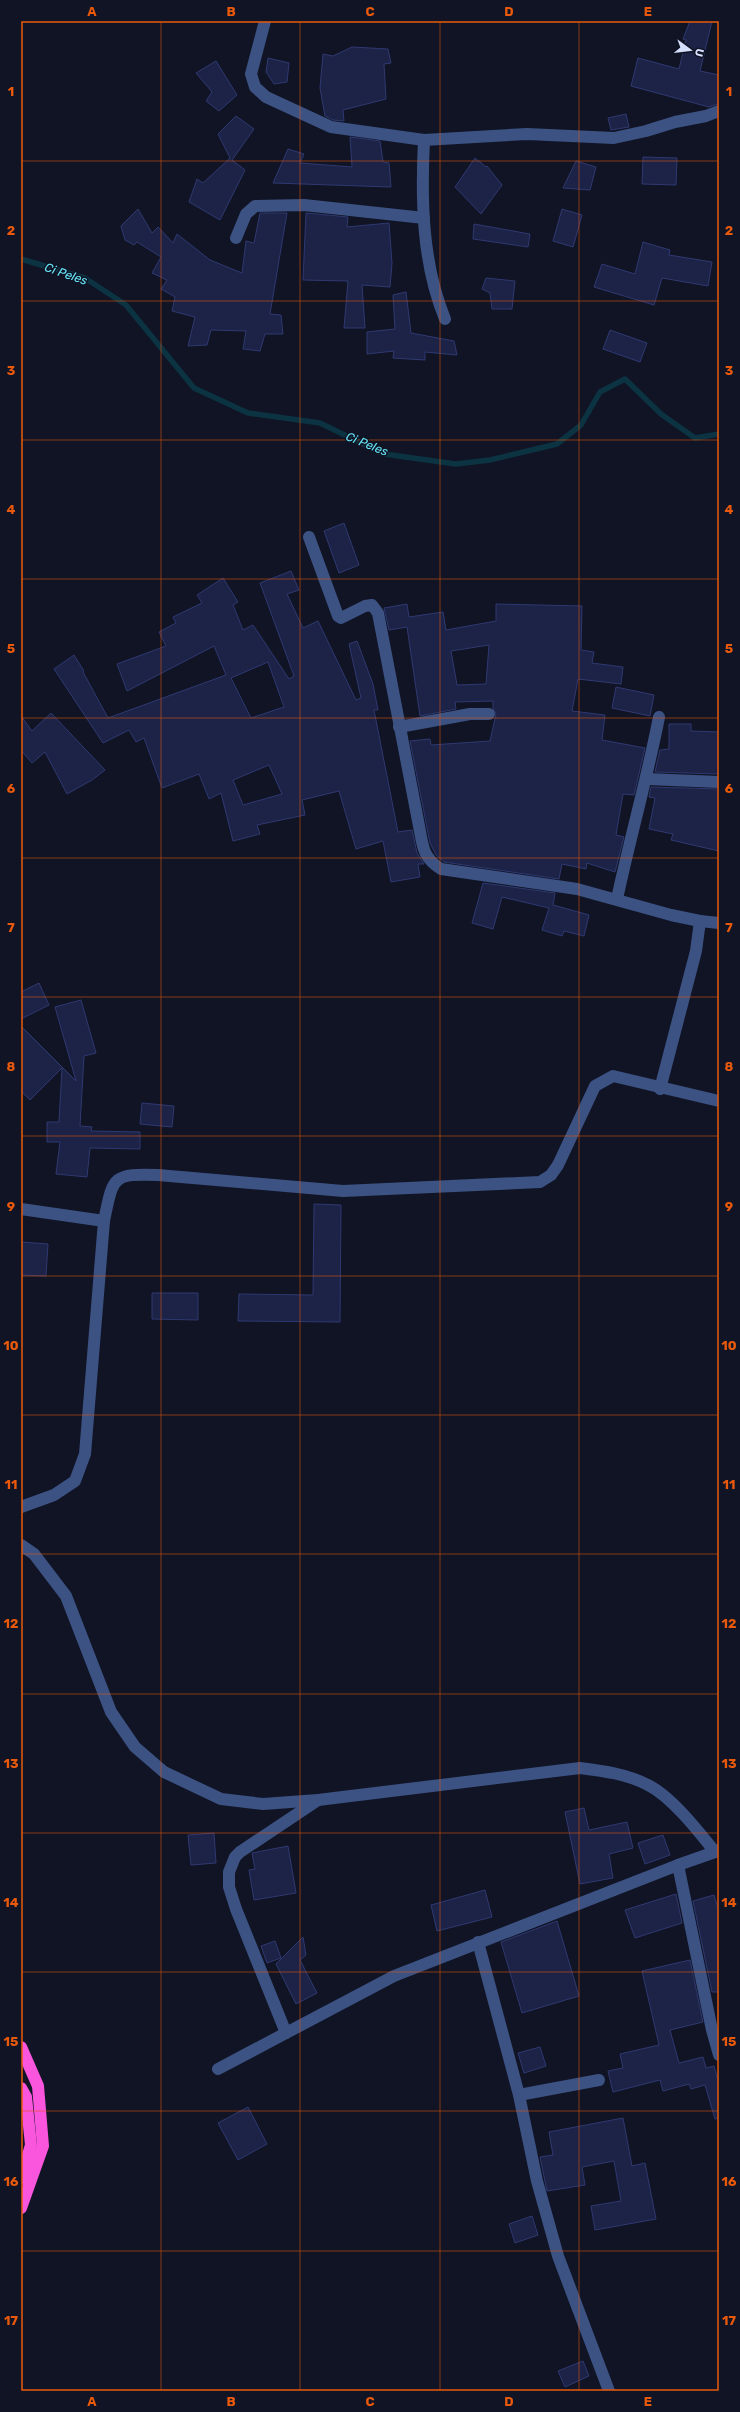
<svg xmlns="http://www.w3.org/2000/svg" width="740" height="2412" viewBox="0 0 740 2412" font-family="Rubik,sans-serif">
<rect width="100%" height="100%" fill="#101425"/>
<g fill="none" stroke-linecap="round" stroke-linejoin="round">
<path stroke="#0c3342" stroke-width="5.5" d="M 21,259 L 85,278 L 126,305 L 194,388 L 248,413 L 320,423 L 384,454 L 456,464 L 490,460 L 557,444 L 581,425 L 600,392 L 625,379 L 661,414 L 695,438 L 719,434"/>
</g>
<g fill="#1c2346" stroke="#2f3971" fill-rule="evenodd">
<path d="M 690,21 L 712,21 L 700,71 L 719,75 L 718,104 L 709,107 L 631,86 L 638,58 L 679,69 L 686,40 L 683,39 Z"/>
<path d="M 352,47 L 388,49 L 391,63 L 384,64 L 386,99 L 343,110 L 344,121 L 333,120 L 325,116 L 320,88 L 323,54 L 333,56 Z"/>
<path d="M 268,58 L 289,63 L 287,82 L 274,84 L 266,72 Z"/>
<path d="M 216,61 L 237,95 L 219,111 L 206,101 L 212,92 L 196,73 Z"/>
<path d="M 626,114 L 629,127 L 611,130 L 608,118 Z"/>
<path d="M 236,116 L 254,129 L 232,160 L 245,170 L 220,220 L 189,202 L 197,179 L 203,183 L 230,158 L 218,134 Z"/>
<path d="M 350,137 L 380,141 L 383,162 L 389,163 L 391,187 L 273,183 L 288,149 L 304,154 L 300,163 L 352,167 Z"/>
<path d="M 643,157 L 677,158 L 676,185 L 642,184 Z"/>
<path d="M 475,158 L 486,167 L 487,166 L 502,185 L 481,214 L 455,187 Z"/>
<path d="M 576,161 L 596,167 L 590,190 L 563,188 Z"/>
<path d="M 138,209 L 152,233 L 158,227 L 173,243 L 177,234 L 210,260 L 242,273 L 246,241 L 254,243 L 260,213 L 287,213 L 270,314 L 281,315 L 283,334 L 265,334 L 260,351 L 243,349 L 246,331 L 211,330 L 207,345 L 188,346 L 195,317 L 172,311 L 175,297 L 161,289 L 167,280 L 152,273 L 161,257 L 137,242 L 134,245 L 125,240 L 121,226 Z"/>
<path d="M 562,209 L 582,215 L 573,247 L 553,241 Z"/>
<path d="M 306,213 L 348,217 L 347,227 L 389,223 L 392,263 L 390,287 L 362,285 L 365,328 L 344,328 L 348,281 L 303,280 Z"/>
<path d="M 474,224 L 530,234 L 528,247 L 473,239 Z"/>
<path d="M 643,242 L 670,250 L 669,255 L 712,262 L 708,286 L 662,278 L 654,305 L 594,287 L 602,264 L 635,274 Z"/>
<path d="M 486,278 L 515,281 L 512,309 L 492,309 L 490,293 L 482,289 Z"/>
<path d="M 406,292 L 411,333 L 454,341 L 457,355 L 425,352 L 425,360 L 393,358 L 394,351 L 367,354 L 367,332 L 395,329 L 393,295 Z"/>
<path d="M 610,330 L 647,343 L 640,362 L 603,349 Z"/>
<path d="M 344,523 L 359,565 L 339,573 L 324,531 Z"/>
<path d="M 291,571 L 299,590 L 287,594 L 303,628 L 318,621 L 356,700 L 361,698 L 349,644 L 357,641 L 373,684 L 378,710 L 374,710 L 398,832 L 412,830 L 417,853 L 424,864 L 418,864 L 420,877 L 391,882 L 383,841 L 356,849 L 339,791 L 302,800 L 305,815 L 257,825 L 260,834 L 233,841 L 221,793 L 209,799 L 199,774 L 162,788 L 144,738 L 136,742 L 129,730 L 103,743 L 54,669 L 74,655 L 84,671 L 83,672 L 108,718 L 226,675 L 214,646 L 127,691 L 117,664 L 166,646 L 159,632 L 176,623 L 173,617 L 202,603 L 197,595 L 223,578 L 238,602 L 233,605 L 243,630 L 253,625 L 289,679 L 294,676 L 260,583 ZM 268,662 L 284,707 L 251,718 L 231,678 ZM 269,765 L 282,794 L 243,805 L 233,780 Z"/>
<path d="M 407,604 L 409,617 L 443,612 L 446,630 L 496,621 L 496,604 L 582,606 L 581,650 L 594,652 L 592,663 L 623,667 L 621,684 L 578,679 L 572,711 L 605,715 L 602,740 L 645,748 L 634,795 L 623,794 L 616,835 L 624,837 L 615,872 L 587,863 L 586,869 L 562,864 L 559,879 L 444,862 L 436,855 L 430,843 L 410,741 L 430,739 L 431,745 L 490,741 L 496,714 L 493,708 L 493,701 L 455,702 L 456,709 L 420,716 L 407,627 L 389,630 L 384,608 ZM 489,645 L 486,684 L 457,685 L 451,651 Z"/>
<path d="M 616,687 L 654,695 L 650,716 L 612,708 Z"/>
<path d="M 51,713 L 105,770 L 92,780 L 67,794 L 45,752 L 32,763 L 21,750 L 21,716 L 32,731 Z"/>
<path d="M 669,724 L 691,724 L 691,731 L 719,732 L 719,774 L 655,772 L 660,750 L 669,749 Z"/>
<path d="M 651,787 L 719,789 L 719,851 L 671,840 L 673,834 L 649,829 L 655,798 L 649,797 Z"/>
<path d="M 483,883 L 555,893 L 553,905 L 589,915 L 584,936 L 564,931 L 562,936 L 542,930 L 549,908 L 502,897 L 493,929 L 472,923 Z"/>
<path d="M 39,983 L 49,1005 L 21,1019 L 21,992 Z"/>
<path d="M 81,1000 L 96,1053 L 84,1056 L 80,1126 L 92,1127 L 91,1131 L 140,1132 L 140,1149 L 90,1148 L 87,1177 L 56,1174 L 60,1142 L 47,1142 L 47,1122 L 59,1122 L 62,1068 L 30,1100 L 21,1091 L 21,1026 L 76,1081 L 55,1007 Z"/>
<path d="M 142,1103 L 174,1106 L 172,1127 L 140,1124 Z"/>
<path d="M 314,1204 L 341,1205 L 340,1322 L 238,1321 L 239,1294 L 313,1295 Z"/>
<path d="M 21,1242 L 48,1244 L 46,1276 L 21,1275 Z"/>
<path d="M 152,1293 L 198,1293 L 198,1320 L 152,1319 Z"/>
<path d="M 584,1808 L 589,1830 L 627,1822 L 633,1848 L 609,1854 L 613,1878 L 580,1884 L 565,1812 Z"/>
<path d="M 214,1833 L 216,1863 L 191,1865 L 188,1835 Z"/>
<path d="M 663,1835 L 670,1855 L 645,1864 L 638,1843 Z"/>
<path d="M 288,1846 L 296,1893 L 254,1900 L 249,1870 L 255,1869 L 252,1853 Z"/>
<path d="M 485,1890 L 492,1917 L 437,1931 L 431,1905 Z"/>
<path d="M 676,1894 L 682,1923 L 635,1938 L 625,1910 Z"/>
<path d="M 714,1895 L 719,1912 L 719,1992 L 712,1992 L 693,1901 Z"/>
<path d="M 557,1921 L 579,1996 L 522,2013 L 501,1942 Z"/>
<path d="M 303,1937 L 306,1955 L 300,1960 L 317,1993 L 296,2004 L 276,1964 Z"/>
<path d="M 275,1941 L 281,1958 L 267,1963 L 261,1946 Z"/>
<path d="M 690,1960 L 703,2022 L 670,2030 L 679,2063 L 703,2057 L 706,2068 L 714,2066 L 719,2085 L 719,2118 L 715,2119 L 705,2085 L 691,2089 L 689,2084 L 663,2091 L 660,2080 L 613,2092 L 608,2071 L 623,2068 L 620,2054 L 659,2045 L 642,1971 Z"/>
<path d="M 540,2047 L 546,2066 L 524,2073 L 518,2053 Z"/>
<path d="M 248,2107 L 267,2144 L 238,2160 L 218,2123 Z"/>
<path d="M 623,2118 L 632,2166 L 645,2163 L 656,2219 L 595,2230 L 591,2206 L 621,2201 L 614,2161 L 582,2167 L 585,2185 L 547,2191 L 540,2157 L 553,2155 L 549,2132 Z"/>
<path d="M 532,2216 L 538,2235 L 515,2243 L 509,2224 Z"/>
<path d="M 583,2361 L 589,2376 L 565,2387 L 558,2371 Z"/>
</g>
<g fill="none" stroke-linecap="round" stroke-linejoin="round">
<g stroke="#3c5283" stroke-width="12">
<path d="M 265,21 L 251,74 L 255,87 L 266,97 L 331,127 L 424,140 L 527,134 L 614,138 L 646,131 L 675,122 L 706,116 L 719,111"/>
<path d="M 424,140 C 421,199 422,263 445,319"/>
<path d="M 236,238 L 246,214 L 255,206 L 304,205 L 424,218"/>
<path d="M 309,537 L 338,616 L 341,618 L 365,606 L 372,605 L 378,613 L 419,826 C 423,846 422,857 441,869 L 577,889 L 671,915 L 700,921 L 696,951 L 660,1089"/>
<path d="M 399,727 L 470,714 L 489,714"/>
<path d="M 647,779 L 719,782"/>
<path d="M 617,899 C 630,838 647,779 659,717"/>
<path d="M 700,921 L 719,923"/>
<path d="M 21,1209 L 104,1221"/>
<path d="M 21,1507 L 54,1495 L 75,1481 L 85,1454 L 104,1221 C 113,1178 111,1173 158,1175 L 343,1191 L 540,1182 L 551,1175 L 558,1165 L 595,1086 L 613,1076 L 719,1101"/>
<path d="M 21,1545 L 34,1554 L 66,1596 L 111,1712 L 135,1747 L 164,1772 L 221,1799 L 263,1804 L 318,1800 L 580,1768 C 604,1771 627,1774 648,1785 C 672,1797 699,1832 715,1852 L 719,1850"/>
<path d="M 318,1800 L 240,1852 L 235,1857 L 229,1872 L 229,1887 L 236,1909 L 286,2033 L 394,1976 L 678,1865 L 712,2030 L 719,2055"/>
<path d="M 678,1865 L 715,1852"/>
<path d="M 478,1942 L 519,2095 L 537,2181 L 558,2256 L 609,2391"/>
<path d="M 218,2069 L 286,2033"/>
<path d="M 519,2095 L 599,2080"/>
</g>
<g stroke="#f955dd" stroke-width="12">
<path d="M 21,2047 L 38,2086 L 43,2146 L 21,2208"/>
<path d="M 21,2088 L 26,2097 L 31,2145 L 21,2179"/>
</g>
</g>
<path fill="none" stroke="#e8590c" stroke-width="1" stroke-opacity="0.55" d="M 161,21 L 161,2391M 300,21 L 300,2391M 440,21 L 440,2391M 579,21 L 579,2391M 21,161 L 719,161M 21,301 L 719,301M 21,440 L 719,440M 21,579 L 719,579M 21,718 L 719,718M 21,858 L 719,858M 21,997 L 719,997M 21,1136 L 719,1136M 21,1276 L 719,1276M 21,1415 L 719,1415M 21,1554 L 719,1554M 21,1694 L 719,1694M 21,1833 L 719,1833M 21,1972 L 719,1972M 21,2111 L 719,2111M 21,2251 L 719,2251"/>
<g text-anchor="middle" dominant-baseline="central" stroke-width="3" stroke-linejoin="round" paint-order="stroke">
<g font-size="12" font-style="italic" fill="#67e9fa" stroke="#101425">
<text transform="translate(66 274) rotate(19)">Ci Peles</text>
<text transform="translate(367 444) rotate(22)">Ci Peles</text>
</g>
</g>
<rect width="740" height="2412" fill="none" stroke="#101425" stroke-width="44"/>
<g transform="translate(690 50) rotate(105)" stroke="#101425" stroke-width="3" paint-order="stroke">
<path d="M0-3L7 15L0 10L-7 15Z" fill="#d6dffe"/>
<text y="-6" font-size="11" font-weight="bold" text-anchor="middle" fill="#d6dffe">U</text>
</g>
<rect x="22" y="22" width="696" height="2368" fill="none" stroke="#e8590c" stroke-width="1.5"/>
<g font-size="13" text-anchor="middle" font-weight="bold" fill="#e8590c">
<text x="92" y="16">A</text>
<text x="231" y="16">B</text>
<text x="370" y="16">C</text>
<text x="509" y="16">D</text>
<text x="648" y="16">E</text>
<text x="11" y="96">1</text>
<text x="729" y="96">1</text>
<text x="11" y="235">2</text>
<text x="729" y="235">2</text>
<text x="11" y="375">3</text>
<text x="729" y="375">3</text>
<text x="11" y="514">4</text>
<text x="729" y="514">4</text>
<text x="11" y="653">5</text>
<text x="729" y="653">5</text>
<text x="11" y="793">6</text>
<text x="729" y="793">6</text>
<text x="11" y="932">7</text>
<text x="729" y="932">7</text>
<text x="11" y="1071">8</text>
<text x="729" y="1071">8</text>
<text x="11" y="1211">9</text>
<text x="729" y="1211">9</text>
<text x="11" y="1350">10</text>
<text x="729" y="1350">10</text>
<text x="11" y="1489">11</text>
<text x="729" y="1489">11</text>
<text x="11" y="1628">12</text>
<text x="729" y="1628">12</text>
<text x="11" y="1768">13</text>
<text x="729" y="1768">13</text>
<text x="11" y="1907">14</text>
<text x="729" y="1907">14</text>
<text x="11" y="2046">15</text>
<text x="729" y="2046">15</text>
<text x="11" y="2186">16</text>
<text x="729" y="2186">16</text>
<text x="11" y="2325">17</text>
<text x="729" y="2325">17</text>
<text x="92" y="2406">A</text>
<text x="231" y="2406">B</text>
<text x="370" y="2406">C</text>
<text x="509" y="2406">D</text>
<text x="648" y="2406">E</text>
</g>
</svg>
